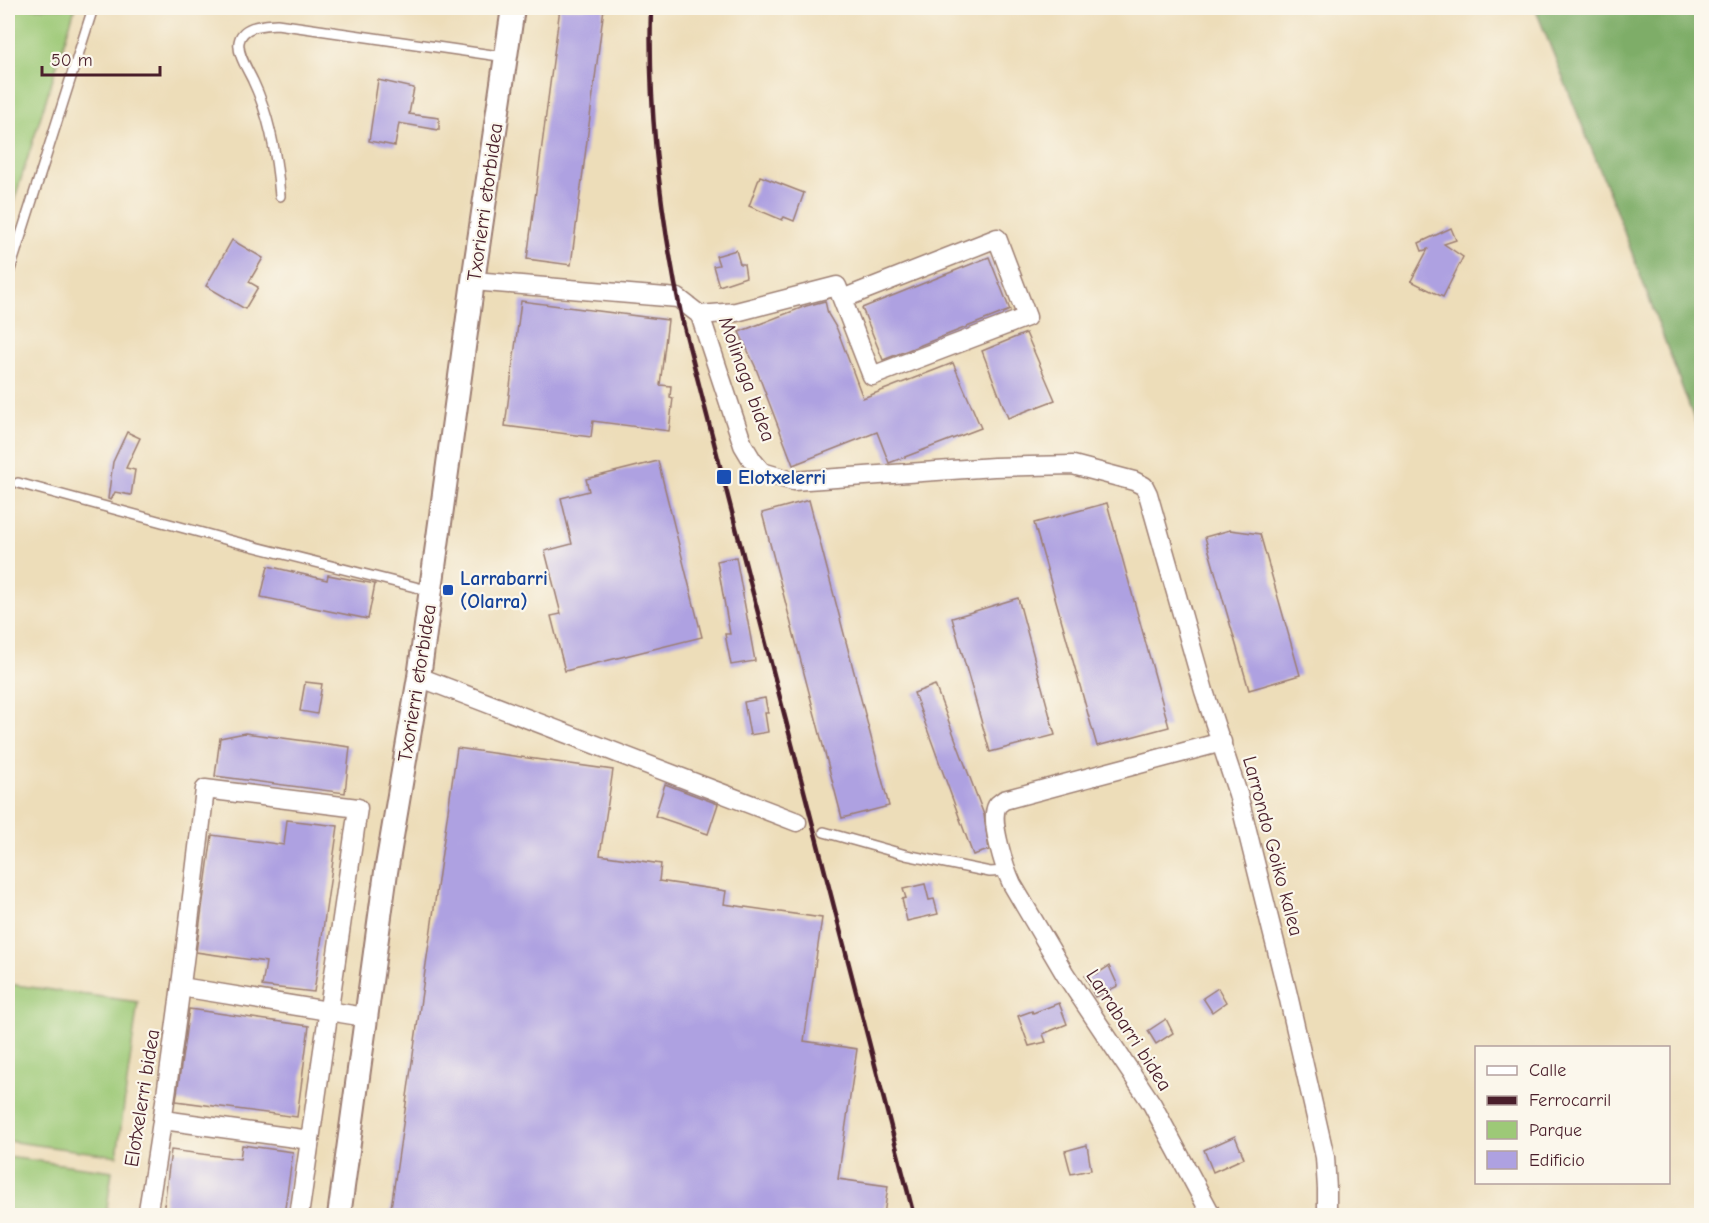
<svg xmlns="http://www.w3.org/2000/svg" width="1709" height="1223" viewBox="0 0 1709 1223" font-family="'Comic Neue',sans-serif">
<rect width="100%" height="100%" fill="#fbf7ec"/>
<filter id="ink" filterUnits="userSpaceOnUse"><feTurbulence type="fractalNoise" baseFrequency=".0167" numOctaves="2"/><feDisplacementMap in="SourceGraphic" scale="12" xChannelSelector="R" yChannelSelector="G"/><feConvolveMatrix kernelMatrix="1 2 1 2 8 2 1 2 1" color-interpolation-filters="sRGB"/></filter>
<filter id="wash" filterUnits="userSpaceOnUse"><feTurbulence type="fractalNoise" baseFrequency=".008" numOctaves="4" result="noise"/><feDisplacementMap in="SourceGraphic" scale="24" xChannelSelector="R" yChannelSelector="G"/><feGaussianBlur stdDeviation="1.35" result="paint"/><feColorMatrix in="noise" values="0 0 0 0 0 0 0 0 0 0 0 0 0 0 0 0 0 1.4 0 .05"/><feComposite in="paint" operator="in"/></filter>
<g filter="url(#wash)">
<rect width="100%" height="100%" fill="#edddb9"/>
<g fill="#9dc977" stroke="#747451" stroke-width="1.5">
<path d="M 8,8 L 75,8 L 8,220 Z"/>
<path d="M 8,984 L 138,1002 L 117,1156 L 8,1141 Z"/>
<path d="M 8,1157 L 112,1171 L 106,1215 L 8,1215 Z"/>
</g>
<path fill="#7ead68" stroke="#64664a" stroke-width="1.5" d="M 1535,8 L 1701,8 L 1701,438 L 1614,205 Z"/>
<g id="blocks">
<g fill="#aea1e1">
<path d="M 560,8 L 604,8 L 571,265 L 527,259 Z"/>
<path d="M 378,80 L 414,88 L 409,114 L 439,118 L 439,130 L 399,123 L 395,146 L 369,141 Z"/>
<path d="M 760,176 L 804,193 L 794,221 L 784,217 L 782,220 L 749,206 Z"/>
<path d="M 1451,228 L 1456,240 L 1444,244 L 1463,257 L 1443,297 L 1411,281 L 1428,249 L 1422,251 L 1419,243 Z"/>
<path d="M 232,240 L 263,258 L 249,282 L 258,287 L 245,309 L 206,286 Z"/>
<path d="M 736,250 L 740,264 L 744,264 L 746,277 L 719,286 L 713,266 L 719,265 L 716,256 Z"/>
<path d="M 989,257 L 1010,310 L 883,360 L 862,308 Z"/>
<path d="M 521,301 L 668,320 L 660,385 L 671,386 L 670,397 L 673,398 L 669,431 L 593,421 L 591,437 L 505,426 Z"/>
<path d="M 825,301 L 828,314 L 837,329 L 863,398 L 953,363 L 981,428 L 889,463 L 877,432 L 793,465 L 755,366 L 739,332 L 806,306 Z"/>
<path d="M 1026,333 L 1055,400 L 1008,418 L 982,351 Z"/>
<path d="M 127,432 L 140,438 L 126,468 L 135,470 L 131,495 L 115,492 L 111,500 L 108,499 L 109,491 L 113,462 Z"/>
<path d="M 658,461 L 702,637 L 565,671 L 551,616 L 561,614 L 545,551 L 572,544 L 561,498 L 589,491 L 586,479 Z"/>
<path d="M 809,500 L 889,806 L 842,818 L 762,513 Z"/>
<path d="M 1107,503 L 1169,727 L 1097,746 L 1034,523 Z"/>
<path d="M 1230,530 L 1260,534 L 1300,675 L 1249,690 L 1205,537 Z"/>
<path d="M 736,557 L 755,661 L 731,665 L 725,634 L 730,634 L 717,561 Z"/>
<path d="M 268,566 L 327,580 L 328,575 L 375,584 L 368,619 L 261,597 Z"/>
<path d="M 1018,598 L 1055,735 L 990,752 L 952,618 Z"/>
<path d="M 305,682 L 322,684 L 317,714 L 300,711 Z"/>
<path d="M 935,685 L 984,815 L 989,850 L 973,855 L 914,693 Z"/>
<path d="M 765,698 L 768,713 L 765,713 L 768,732 L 750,735 L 744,702 Z"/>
<path d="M 245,733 L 350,747 L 345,793 L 215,776 L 220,738 Z"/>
<path d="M 457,748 L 613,770 L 600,855 L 661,864 L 659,881 L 726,891 L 724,904 L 822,918 L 804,1041 L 857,1049 L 838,1179 L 888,1186 L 884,1215 L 390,1215 Z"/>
<path d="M 665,784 L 718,804 L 708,834 L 655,816 Z"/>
<path d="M 287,820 L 338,826 L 314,992 L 262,986 L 266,962 L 196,952 L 212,835 L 284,845 Z"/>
<path d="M 925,884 L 929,900 L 934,899 L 938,914 L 907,921 L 902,899 L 906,898 L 903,889 Z"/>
<path d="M 1109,966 L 1118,986 L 1095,997 L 1085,976 L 1098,973 Z"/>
<path d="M 1218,988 L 1226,1002 L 1212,1012 L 1203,998 Z"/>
<path d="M 1059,1003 L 1067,1024 L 1043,1034 L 1046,1042 L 1029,1046 L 1018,1016 L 1032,1011 L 1033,1013 Z"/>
<path d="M 189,1009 L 309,1026 L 297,1117 L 176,1101 Z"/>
<path d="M 1166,1019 L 1173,1033 L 1156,1044 L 1148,1031 Z"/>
<path d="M 1235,1136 L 1244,1158 L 1213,1172 L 1204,1150 Z"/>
<path d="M 242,1145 L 293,1152 L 284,1215 L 163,1215 L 171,1150 L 240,1159 Z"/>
<path d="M 1087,1145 L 1091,1170 L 1071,1174 L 1065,1151 Z"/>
</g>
</g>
</g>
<g filter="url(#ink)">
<use href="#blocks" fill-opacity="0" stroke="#9c7e72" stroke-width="1.5"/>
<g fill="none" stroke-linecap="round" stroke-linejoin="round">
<g stroke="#9c7e72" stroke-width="12">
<g id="service">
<path d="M 280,196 C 277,157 270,117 253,81 C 248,70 237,54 239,42 C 242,25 264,25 277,24 L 506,57"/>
<path d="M 8,276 L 93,8"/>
<path d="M 18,483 L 232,541 L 431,591"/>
<path d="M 824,832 L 906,855 L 990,872 L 1006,871"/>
</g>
</g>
<g stroke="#9c7e72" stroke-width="21">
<g id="minor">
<path d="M 473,281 L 678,298 L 700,315 L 743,445 L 752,460 L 762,472 L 793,481 L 994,467 L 1073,465 L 1134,481 L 1144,486 L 1148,494 L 1204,691 L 1238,794 L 1288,995 L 1325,1157 L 1327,1189 L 1327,1216"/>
<path d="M 700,315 L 736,312 L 837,286 L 872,376 L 1027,317 L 997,238 L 842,299"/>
<path d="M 419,677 L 797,822"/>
<path d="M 181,987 L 365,1017"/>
<path d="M 163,1120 L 310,1140"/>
<path d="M 147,1216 C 171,1074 188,932 205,789 L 358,808 L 299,1216"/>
<path d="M 1212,1216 L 1152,1104 L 1065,974 L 1012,884 C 1005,869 989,820 997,806 C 999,803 1002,802 1004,800 L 1222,742"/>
</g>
</g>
<g stroke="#9c7e72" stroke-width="26">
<path id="tertiary" d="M 339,1216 L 386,872 L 419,677 L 473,281 L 513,8"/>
</g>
<use href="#service" stroke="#fff" stroke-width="9"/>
<use href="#minor" stroke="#fff" stroke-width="18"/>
<use href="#tertiary" stroke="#fff" stroke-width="22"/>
<path stroke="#4a1f2b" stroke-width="4.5" d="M 651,8 C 648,113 660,215 682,319 L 914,1216"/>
</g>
</g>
<g fill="#1a4fb4" stroke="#fbf7ec" stroke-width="2">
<rect x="716" y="469" width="16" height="16" rx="3"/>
<rect x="442" y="584" width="12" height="12" rx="3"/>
</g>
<g text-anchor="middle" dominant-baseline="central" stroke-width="4.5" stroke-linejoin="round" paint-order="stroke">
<g font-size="20" fill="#4a1f2b" stroke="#fbf7ec">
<text transform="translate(485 202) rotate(-82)">Txorierri etorbidea</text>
<text transform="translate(747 379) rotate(70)">Molinaga bidea</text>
<text transform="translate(417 683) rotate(-81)">Txorierri etorbidea</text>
<text transform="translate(1273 846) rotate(75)">Larrondo Goiko kalea</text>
<text transform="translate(1129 1030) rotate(57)">Larrabarri bidea</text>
<text transform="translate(142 1098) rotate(-81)">Elotxelerri bidea</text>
</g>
<g font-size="20" font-weight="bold" fill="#164399" stroke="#fbf7ec" text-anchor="start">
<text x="738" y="477">Elotxelerri</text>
<text x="460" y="578">Larrabarri<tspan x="460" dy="23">(Olarra)</tspan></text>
</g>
</g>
<rect width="1709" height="1223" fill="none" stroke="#fbf7ec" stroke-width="30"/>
<rect x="1475" y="1046" width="195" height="138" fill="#fbf7ec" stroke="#b4a19f" stroke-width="1.5"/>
<rect x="1487" y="1066" width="30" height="9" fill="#ffffff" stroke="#b4a19f" stroke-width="1.5"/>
<text x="1529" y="1076" font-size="18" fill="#4a1f2b">Calle</text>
<rect x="1487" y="1096" width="30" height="9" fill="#4a1f2b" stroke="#b4a19f" stroke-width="1.5"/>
<text x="1529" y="1106" font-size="18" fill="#4a1f2b">Ferrocarril</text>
<rect x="1487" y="1121" width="30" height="18" fill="#9dc977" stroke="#b4a19f" stroke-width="1.5"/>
<text x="1529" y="1136" font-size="18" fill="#4a1f2b">Parque</text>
<rect x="1487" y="1151" width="30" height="18" fill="#aea1e1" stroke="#b4a19f" stroke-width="1.5"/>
<text x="1529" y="1166" font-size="18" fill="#4a1f2b">Edificio</text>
<path d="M42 66v9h118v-9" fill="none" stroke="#4a1f2b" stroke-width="3"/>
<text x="51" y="66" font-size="18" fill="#4a1f2b" stroke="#fbf7ec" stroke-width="4.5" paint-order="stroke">50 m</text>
</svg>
